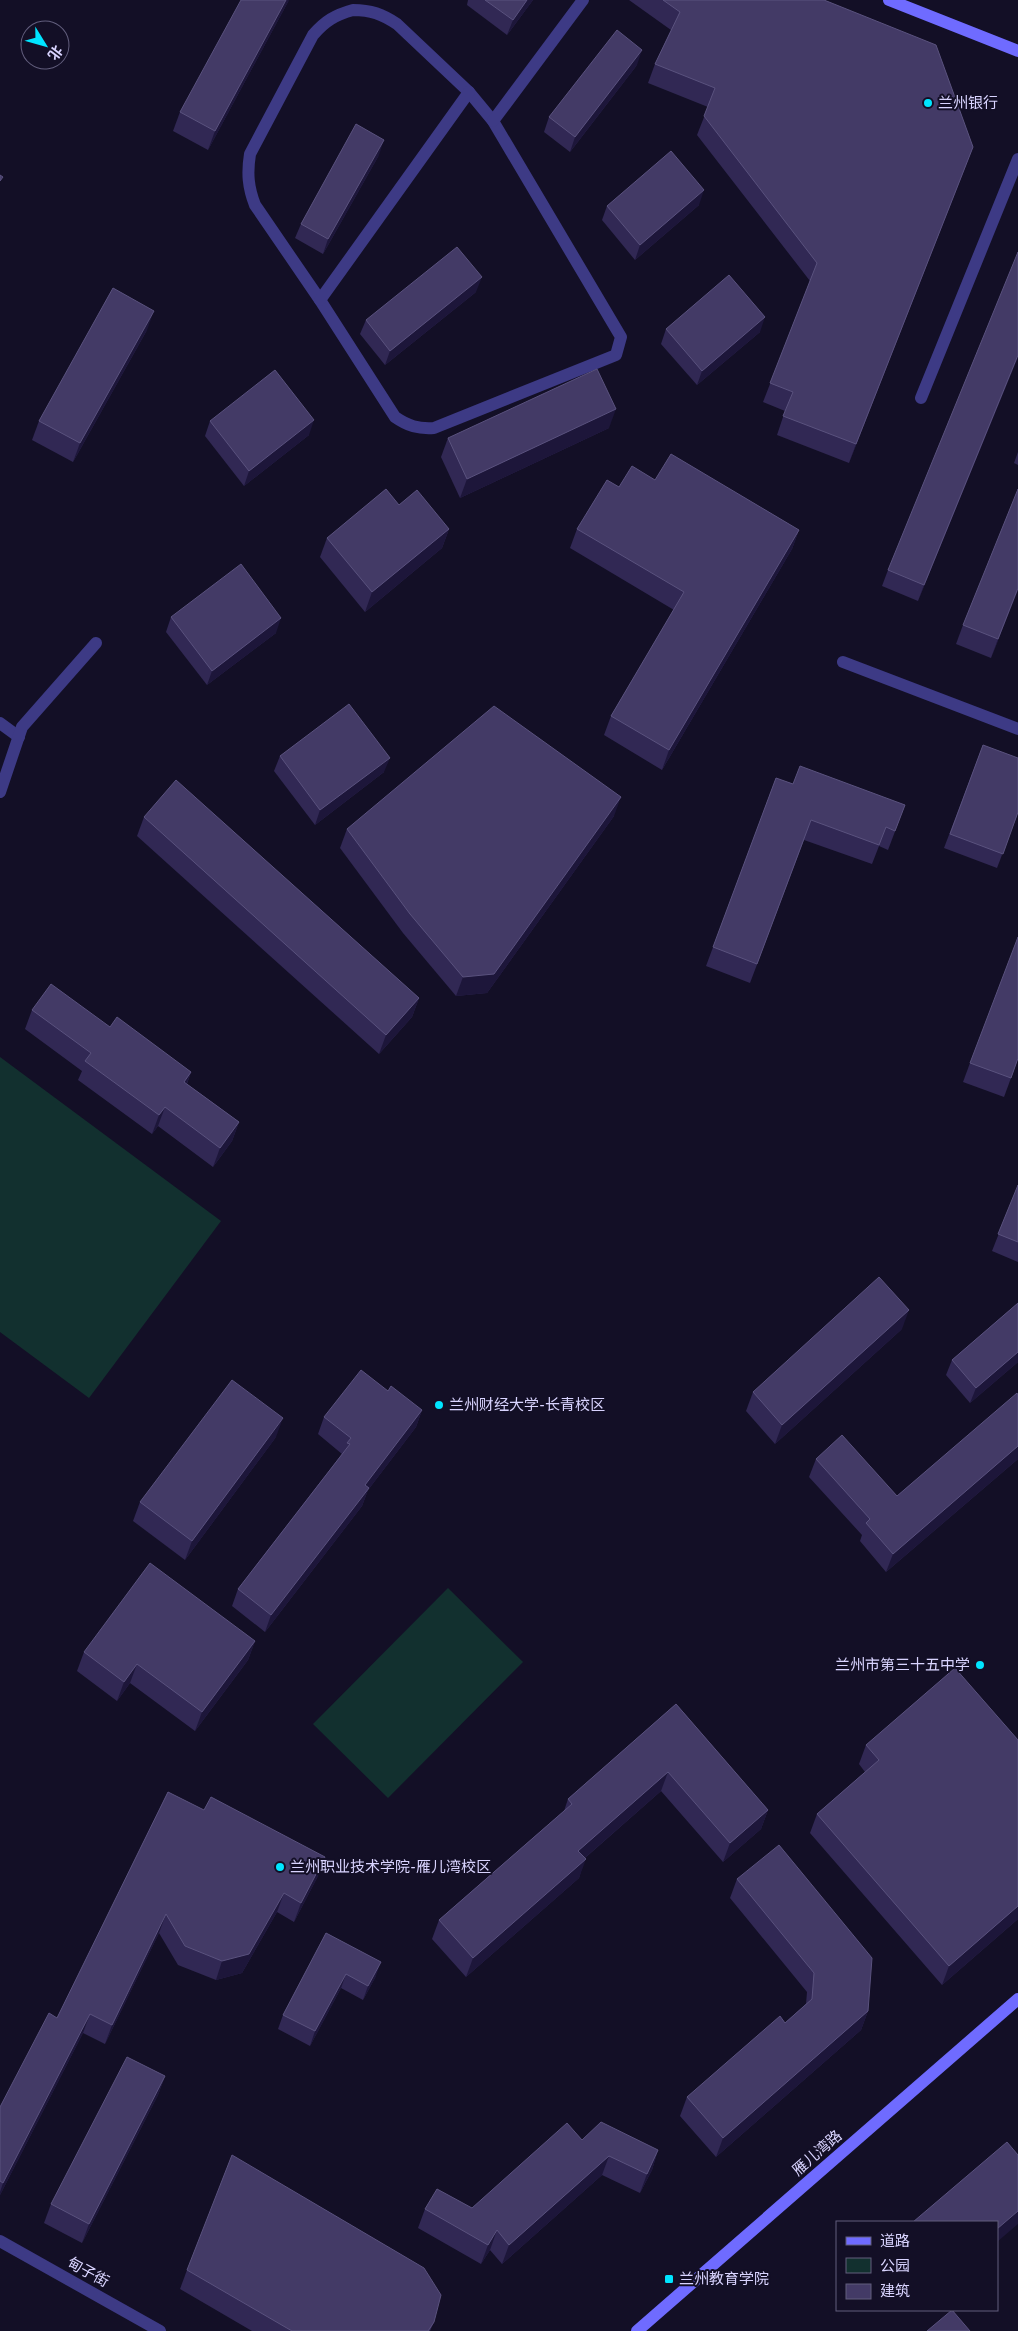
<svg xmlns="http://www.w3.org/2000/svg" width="1018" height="2331" viewBox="0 0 1018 2331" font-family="'Varela Round','Noto Sans SC',sans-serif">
<rect width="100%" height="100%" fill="#130f26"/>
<g fill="#12302f">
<path d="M 0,1057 L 221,1221 L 89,1398 L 0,1332 Z"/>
<path d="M 448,1588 L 523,1662 L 388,1798 L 313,1724 Z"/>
</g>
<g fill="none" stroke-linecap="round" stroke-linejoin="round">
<g stroke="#3d3a85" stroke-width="12">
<path d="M 353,10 C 371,10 382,14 397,24 L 469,92 L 493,121 L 621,337 L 616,355 L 434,428 C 418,429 408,426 395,417 L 320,300 L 255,205 C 248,187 247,173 250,154 L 313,35 C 325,21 335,15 353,10 Z"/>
<path d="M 493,121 L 583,0"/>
<path d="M 320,300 L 469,92"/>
<path d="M 921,398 L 1018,159"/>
<path d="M 843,662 L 1018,729"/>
<path d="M 0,723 L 19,737"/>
<path d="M 0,792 L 22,727 L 96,643"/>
<path d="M 0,2241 L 160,2331"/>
</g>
<g stroke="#6f6bff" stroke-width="12">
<path d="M 889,0 L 1018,51"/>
<path d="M 637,2331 L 1018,1999"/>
</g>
</g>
<g fill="#312854">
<path d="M 289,0 L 208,150 L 173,131 L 180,112 Z"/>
<path d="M 468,0 L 533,0 L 507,35 L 467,5 Z"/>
<path d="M 629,0 L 824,0 L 973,147 L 849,463 L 777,435 L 785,411 L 763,402 L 810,281 L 697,135 L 708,107 L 648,83 L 655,64 L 671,30 Z"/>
<path d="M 637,65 L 570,152 L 544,132 L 549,117 Z"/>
<path d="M 379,155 L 323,254 L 295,238 L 301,224 Z"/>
<path d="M 699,205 L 635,260 L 602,220 L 607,206 Z"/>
<path d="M 476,292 L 385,365 L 360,334 L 366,320 Z"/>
<path d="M 666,329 L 760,332 L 697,385 L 661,344 Z"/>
<path d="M 147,330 L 73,462 L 32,440 L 39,421 Z"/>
<path d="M 1018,357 L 918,601 L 882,586 L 888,570 Z"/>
<path d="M 210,421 L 309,435 L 244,486 L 205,436 Z"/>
<path d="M 609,428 L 460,498 L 441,457 L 448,438 Z"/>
<path d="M 1018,452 L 1018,465 L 1014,463 Z"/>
<path d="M 655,480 L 799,530 L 792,549 L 662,770 L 604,735 L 611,716 L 674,610 L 570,548 L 577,529 L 619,487 Z"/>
<path d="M 399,505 L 449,529 L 442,548 L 365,612 L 320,557 L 327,538 Z"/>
<path d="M 1018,590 L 991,658 L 956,644 L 963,625 Z"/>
<path d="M 171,617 L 276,633 L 207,685 L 166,632 Z"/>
<path d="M 983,745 L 1018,813 L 997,868 L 944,848 Z"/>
<path d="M 280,756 L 384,772 L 315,825 L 274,771 Z"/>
<path d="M 776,778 L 793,784 L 905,805 L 888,850 L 879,846 L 872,864 L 804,840 L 750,983 L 706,966 Z"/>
<path d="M 614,816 L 487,993 L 456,996 L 403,933 L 340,848 L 347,829 Z"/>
<path d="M 144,817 L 419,998 L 412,1017 L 379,1054 L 137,836 Z"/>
<path d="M 32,1010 L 110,1027 L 191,1072 L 187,1084 L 239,1122 L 232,1141 L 213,1167 L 158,1126 L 152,1134 L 78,1080 L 82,1071 L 25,1029 Z"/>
<path d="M 1018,1059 L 1004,1097 L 963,1082 L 970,1063 Z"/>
<path d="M 1018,1185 L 1018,1262 L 992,1251 Z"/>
<path d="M 1018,1303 L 1018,1362 L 970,1403 L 946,1375 L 952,1360 Z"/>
<path d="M 902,1329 L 775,1444 L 746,1411 L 753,1392 Z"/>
<path d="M 388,1391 L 422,1410 L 416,1427 L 368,1490 L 362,1506 L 265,1632 L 232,1606 L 238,1589 L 342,1454 L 318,1434 L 324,1417 Z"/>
<path d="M 1018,1395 L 1018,1459 L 886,1572 L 860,1541 L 862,1535 L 809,1477 L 816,1459 L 897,1496 Z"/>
<path d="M 276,1437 L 185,1560 L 133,1521 L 140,1502 Z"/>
<path d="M 255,1641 L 248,1660 L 195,1731 L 130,1683 L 117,1701 L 77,1671 L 84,1652 Z"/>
<path d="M 676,1704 L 768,1810 L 761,1829 L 723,1862 L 661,1791 L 585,1858 L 579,1878 L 466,1977 L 432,1939 L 439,1920 L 564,1811 L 568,1799 Z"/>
<path d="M 866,1745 L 1018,1919 L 942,1985 L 810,1833 L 817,1814 L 865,1772 L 859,1764 Z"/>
<path d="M 168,1792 L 318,1876 L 294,1922 L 277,1912 L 242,1973 L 216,1980 L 178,1965 L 159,1933 L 105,2044 L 83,2033 L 0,2195 L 0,2107 L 57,2018 Z"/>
<path d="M 737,1879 L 868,2011 L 861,2030 L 716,2157 L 680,2116 L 687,2097 L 785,2023 L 806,2004 L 807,1992 L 730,1898 Z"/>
<path d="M 326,1933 L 376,1976 L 363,2000 L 341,1988 L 310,2046 L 278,2029 L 283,2015 Z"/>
<path d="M 165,2076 L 158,2095 L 82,2243 L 44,2223 L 51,2204 Z"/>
<path d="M 582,2140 L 658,2150 L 652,2170 L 640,2193 L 602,2175 L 502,2264 L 490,2250 L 481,2264 L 418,2228 L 425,2209 L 472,2208 Z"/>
<path d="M 187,2270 L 434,2322 L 430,2331 L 252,2331 L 180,2289 Z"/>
</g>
<g fill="#1d163a">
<path d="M 286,0 L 289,0 L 208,150 L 215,131 Z"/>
<path d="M 527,0 L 533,0 L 507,35 L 513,20 Z"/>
<path d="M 642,50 L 637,65 L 570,152 L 575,137 Z"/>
<path d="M 384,140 L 379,155 L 323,254 L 328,239 Z"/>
<path d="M 973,147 L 966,166 L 849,463 L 856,444 Z"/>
<path d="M 704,190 L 699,205 L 635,260 L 640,245 Z"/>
<path d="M 482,277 L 476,292 L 385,365 L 390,351 Z"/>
<path d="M 154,311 L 147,330 L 73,462 L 80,443 Z"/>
<path d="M 765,317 L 760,332 L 697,385 L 702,371 Z"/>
<path d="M 1018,355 L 1018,357 L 918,601 L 924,585 Z"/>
<path d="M 616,409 L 609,428 L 460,498 L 467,479 Z"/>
<path d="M 314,420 L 309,435 L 244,486 L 249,471 Z"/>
<path d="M 449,529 L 442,548 L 365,612 L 372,592 Z"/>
<path d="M 799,530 L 792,549 L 662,770 L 669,750 Z"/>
<path d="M 1018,588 L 1018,590 L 991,658 L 998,639 Z"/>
<path d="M 281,618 L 276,633 L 207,685 L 212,671 Z"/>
<path d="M 390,758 L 384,772 L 315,825 L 320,810 Z"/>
<path d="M 621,797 L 614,816 L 487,993 L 456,996 L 463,977 Z"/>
<path d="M 419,998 L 412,1017 L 379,1054 L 386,1035 Z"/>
<path d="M 191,1072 L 184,1091 L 184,1082 Z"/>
<path d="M 165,1107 L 158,1126 L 152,1134 L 159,1115 Z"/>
<path d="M 239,1122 L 232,1141 L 213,1167 L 220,1148 Z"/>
<path d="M 909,1310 L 902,1329 L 775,1444 L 782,1425 Z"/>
<path d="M 1018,1352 L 1018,1362 L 970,1403 L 976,1388 Z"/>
<path d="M 422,1410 L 416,1427 L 368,1490 L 362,1506 L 265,1632 L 271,1615 L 365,1485 Z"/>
<path d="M 283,1418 L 276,1437 L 185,1560 L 192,1541 Z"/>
<path d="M 1018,1446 L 1018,1459 L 886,1572 L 893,1554 Z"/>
<path d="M 255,1641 L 248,1660 L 195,1731 L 202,1712 Z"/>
<path d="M 137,1664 L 130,1683 L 117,1701 L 124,1682 Z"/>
<path d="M 668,1772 L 661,1791 L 571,1870 L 578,1851 Z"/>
<path d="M 768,1810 L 761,1829 L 723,1862 L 730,1843 Z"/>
<path d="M 325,1857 L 318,1876 L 294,1922 L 301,1903 Z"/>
<path d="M 586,1859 L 579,1878 L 466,1977 L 473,1958 Z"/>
<path d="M 284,1893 L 277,1912 L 242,1973 L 216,1980 L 222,1961 Z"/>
<path d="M 1018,1906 L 1018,1919 L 942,1985 L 949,1966 Z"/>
<path d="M 166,1914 L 159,1933 L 105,2044 L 112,2025 Z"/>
<path d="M 381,1962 L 376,1976 L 363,2000 L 368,1986 Z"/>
<path d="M 346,1974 L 341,1988 L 310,2046 L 315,2031 Z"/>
<path d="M 868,2011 L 861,2030 L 716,2157 L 723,2138 Z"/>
<path d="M 90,2014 L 83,2033 L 0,2195 L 0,2192 L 3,2183 Z"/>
<path d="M 165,2076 L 158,2095 L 82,2243 L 89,2224 Z"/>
<path d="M 658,2150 L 652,2170 L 640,2193 L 647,2174 Z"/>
<path d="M 609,2156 L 602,2175 L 502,2264 L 509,2245 Z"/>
<path d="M 1018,2211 L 1018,2224 L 997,2242 L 997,2229 Z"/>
<path d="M 497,2230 L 490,2250 L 481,2264 L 488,2245 Z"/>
</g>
<g fill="#433a66" stroke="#5a527e">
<path d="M 241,0 L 286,0 L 215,131 L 180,112 Z"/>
<path d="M 485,0 L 527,0 L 513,20 Z"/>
<path d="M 663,0 L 824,0 L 936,45 L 973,147 L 856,444 L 783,416 L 793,392 L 770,383 L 817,263 L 704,116 L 715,88 L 655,64 L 680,12 Z"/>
<path d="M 617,30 L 642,50 L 575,137 L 549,117 Z"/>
<path d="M 356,124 L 384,140 L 328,239 L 301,224 Z"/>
<path d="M 671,151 L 704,190 L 640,245 L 607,206 Z"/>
<path d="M 0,175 L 3,177 L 0,181 Z"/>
<path d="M 457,247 L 482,277 L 390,351 L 366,320 Z"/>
<path d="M 1018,252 L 1018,355 L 924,585 L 888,570 Z"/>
<path d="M 729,275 L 765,317 L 702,371 L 666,329 Z"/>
<path d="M 113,288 L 154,311 L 80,443 L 39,421 Z"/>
<path d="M 597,369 L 616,409 L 467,479 L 448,438 Z"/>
<path d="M 275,370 L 314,420 L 249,471 L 210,421 Z"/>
<path d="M 671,454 L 799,530 L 669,750 L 611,716 L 684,592 L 577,529 L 607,480 L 619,487 L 632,466 L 655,480 Z"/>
<path d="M 386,489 L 399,505 L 417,490 L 449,529 L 372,592 L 327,538 Z"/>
<path d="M 1018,489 L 1018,588 L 998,639 L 963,625 Z"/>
<path d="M 241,564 L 281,618 L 212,671 L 171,617 Z"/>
<path d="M 349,704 L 390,758 L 320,810 L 280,756 Z"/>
<path d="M 494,706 L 621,797 L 494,974 L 463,977 L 410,914 L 347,829 Z"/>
<path d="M 983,745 L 1018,758 L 1018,812 L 1003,854 L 950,834 Z"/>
<path d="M 800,766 L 905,805 L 895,831 L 886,827 L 879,845 L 811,820 L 757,964 L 713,947 L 776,778 L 793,784 Z"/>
<path d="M 176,780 L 419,998 L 386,1035 L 144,817 Z"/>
<path d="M 1018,937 L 1018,1058 L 1011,1078 L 970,1063 Z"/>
<path d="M 51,984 L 110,1027 L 117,1017 L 191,1072 L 184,1082 L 239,1122 L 220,1148 L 165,1107 L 159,1115 L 85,1061 L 91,1053 L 32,1010 Z"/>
<path d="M 1018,1185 L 1018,1242 L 998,1234 Z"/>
<path d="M 879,1277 L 909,1310 L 782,1425 L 753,1392 Z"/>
<path d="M 1018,1303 L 1018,1352 L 976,1388 L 952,1360 Z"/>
<path d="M 361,1370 L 388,1391 L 391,1386 L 422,1410 L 365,1485 L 369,1488 L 271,1615 L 238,1589 L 350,1444 L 347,1443 L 351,1438 L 324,1417 Z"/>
<path d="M 232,1380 L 283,1418 L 192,1541 L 140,1502 Z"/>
<path d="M 1017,1393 L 1018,1395 L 1018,1446 L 893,1554 L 866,1523 L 870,1519 L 816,1459 L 842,1435 L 897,1496 Z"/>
<path d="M 150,1563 L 255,1641 L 202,1712 L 137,1664 L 124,1682 L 84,1652 Z"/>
<path d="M 955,1668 L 1018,1740 L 1018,1906 L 949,1966 L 817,1814 L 879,1760 L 866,1745 Z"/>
<path d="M 676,1704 L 768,1810 L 730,1843 L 668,1772 L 578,1851 L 586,1859 L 473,1958 L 439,1920 L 572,1804 L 568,1799 Z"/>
<path d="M 168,1792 L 204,1810 L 211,1797 L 325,1857 L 301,1903 L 284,1893 L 249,1954 L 222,1961 L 185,1946 L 166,1914 L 112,2025 L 90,2014 L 3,2183 L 0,2181 L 0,2107 L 49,2013 L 57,2018 Z"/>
<path d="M 779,1845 L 872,1958 L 868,2011 L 723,2138 L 687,2097 L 780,2016 L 785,2023 L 812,1999 L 814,1973 L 737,1879 Z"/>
<path d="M 326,1933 L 381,1962 L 368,1986 L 346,1974 L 315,2031 L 283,2015 Z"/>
<path d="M 127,2057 L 165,2076 L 89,2224 L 51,2204 Z"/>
<path d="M 601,2122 L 658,2150 L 647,2174 L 609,2156 L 509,2245 L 497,2230 L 488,2245 L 425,2209 L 437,2189 L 472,2208 L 567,2123 L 582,2140 Z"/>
<path d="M 1007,2142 L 1018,2155 L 1018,2211 L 997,2229 L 997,2222 L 913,2222 Z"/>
<path d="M 232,2155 L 424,2268 L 441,2295 L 434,2322 L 428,2331 L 292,2331 L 187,2270 Z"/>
<path d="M 952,2310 L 970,2331 L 927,2331 Z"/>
</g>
<g fill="#00e5ff" stroke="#130f26" stroke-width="2">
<circle cx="928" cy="103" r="5"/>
<circle cx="439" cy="1405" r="5"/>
<circle cx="980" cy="1665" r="5"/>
<circle cx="280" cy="1867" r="5"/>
<rect x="664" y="2274" width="10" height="10" rx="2.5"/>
</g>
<g text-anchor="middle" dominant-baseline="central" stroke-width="4" stroke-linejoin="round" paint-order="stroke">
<g font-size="15" fill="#d9d4ff" stroke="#130f26" text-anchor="start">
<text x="938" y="103">兰州银行</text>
<text x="449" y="1405">兰州财经大学-长青校区</text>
<text x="970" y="1665" text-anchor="end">兰州市第三十五中学</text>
<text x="290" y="1867">兰州职业技术学院-雁儿湾校区</text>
<text x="679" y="2279">兰州教育学院</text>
</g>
<g font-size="15" fill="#d9d4ff" stroke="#130f26">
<text transform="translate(817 2153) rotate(-41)">雁儿湾路</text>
<text transform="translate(88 2272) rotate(29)">甸子街</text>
</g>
</g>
<rect x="836" y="2221" width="162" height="90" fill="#130f26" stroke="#625e7d"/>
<rect x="846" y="2237" width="25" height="8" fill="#6f6bff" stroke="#625e7d"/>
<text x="880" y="2246" font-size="15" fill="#d9d4ff">道路</text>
<rect x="846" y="2258" width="25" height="15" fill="#12302f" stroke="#625e7d"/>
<text x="880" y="2271" font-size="15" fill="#d9d4ff">公园</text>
<rect x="846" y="2284" width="25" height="15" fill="#433a66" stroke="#625e7d"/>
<text x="880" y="2296" font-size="15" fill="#d9d4ff">建筑</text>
<g transform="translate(45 45) rotate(127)"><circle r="24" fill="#130f26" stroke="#625e7d"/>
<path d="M0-4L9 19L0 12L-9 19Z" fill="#00e5ff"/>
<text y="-8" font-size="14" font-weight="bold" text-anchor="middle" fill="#d9d4ff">北</text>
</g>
</svg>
